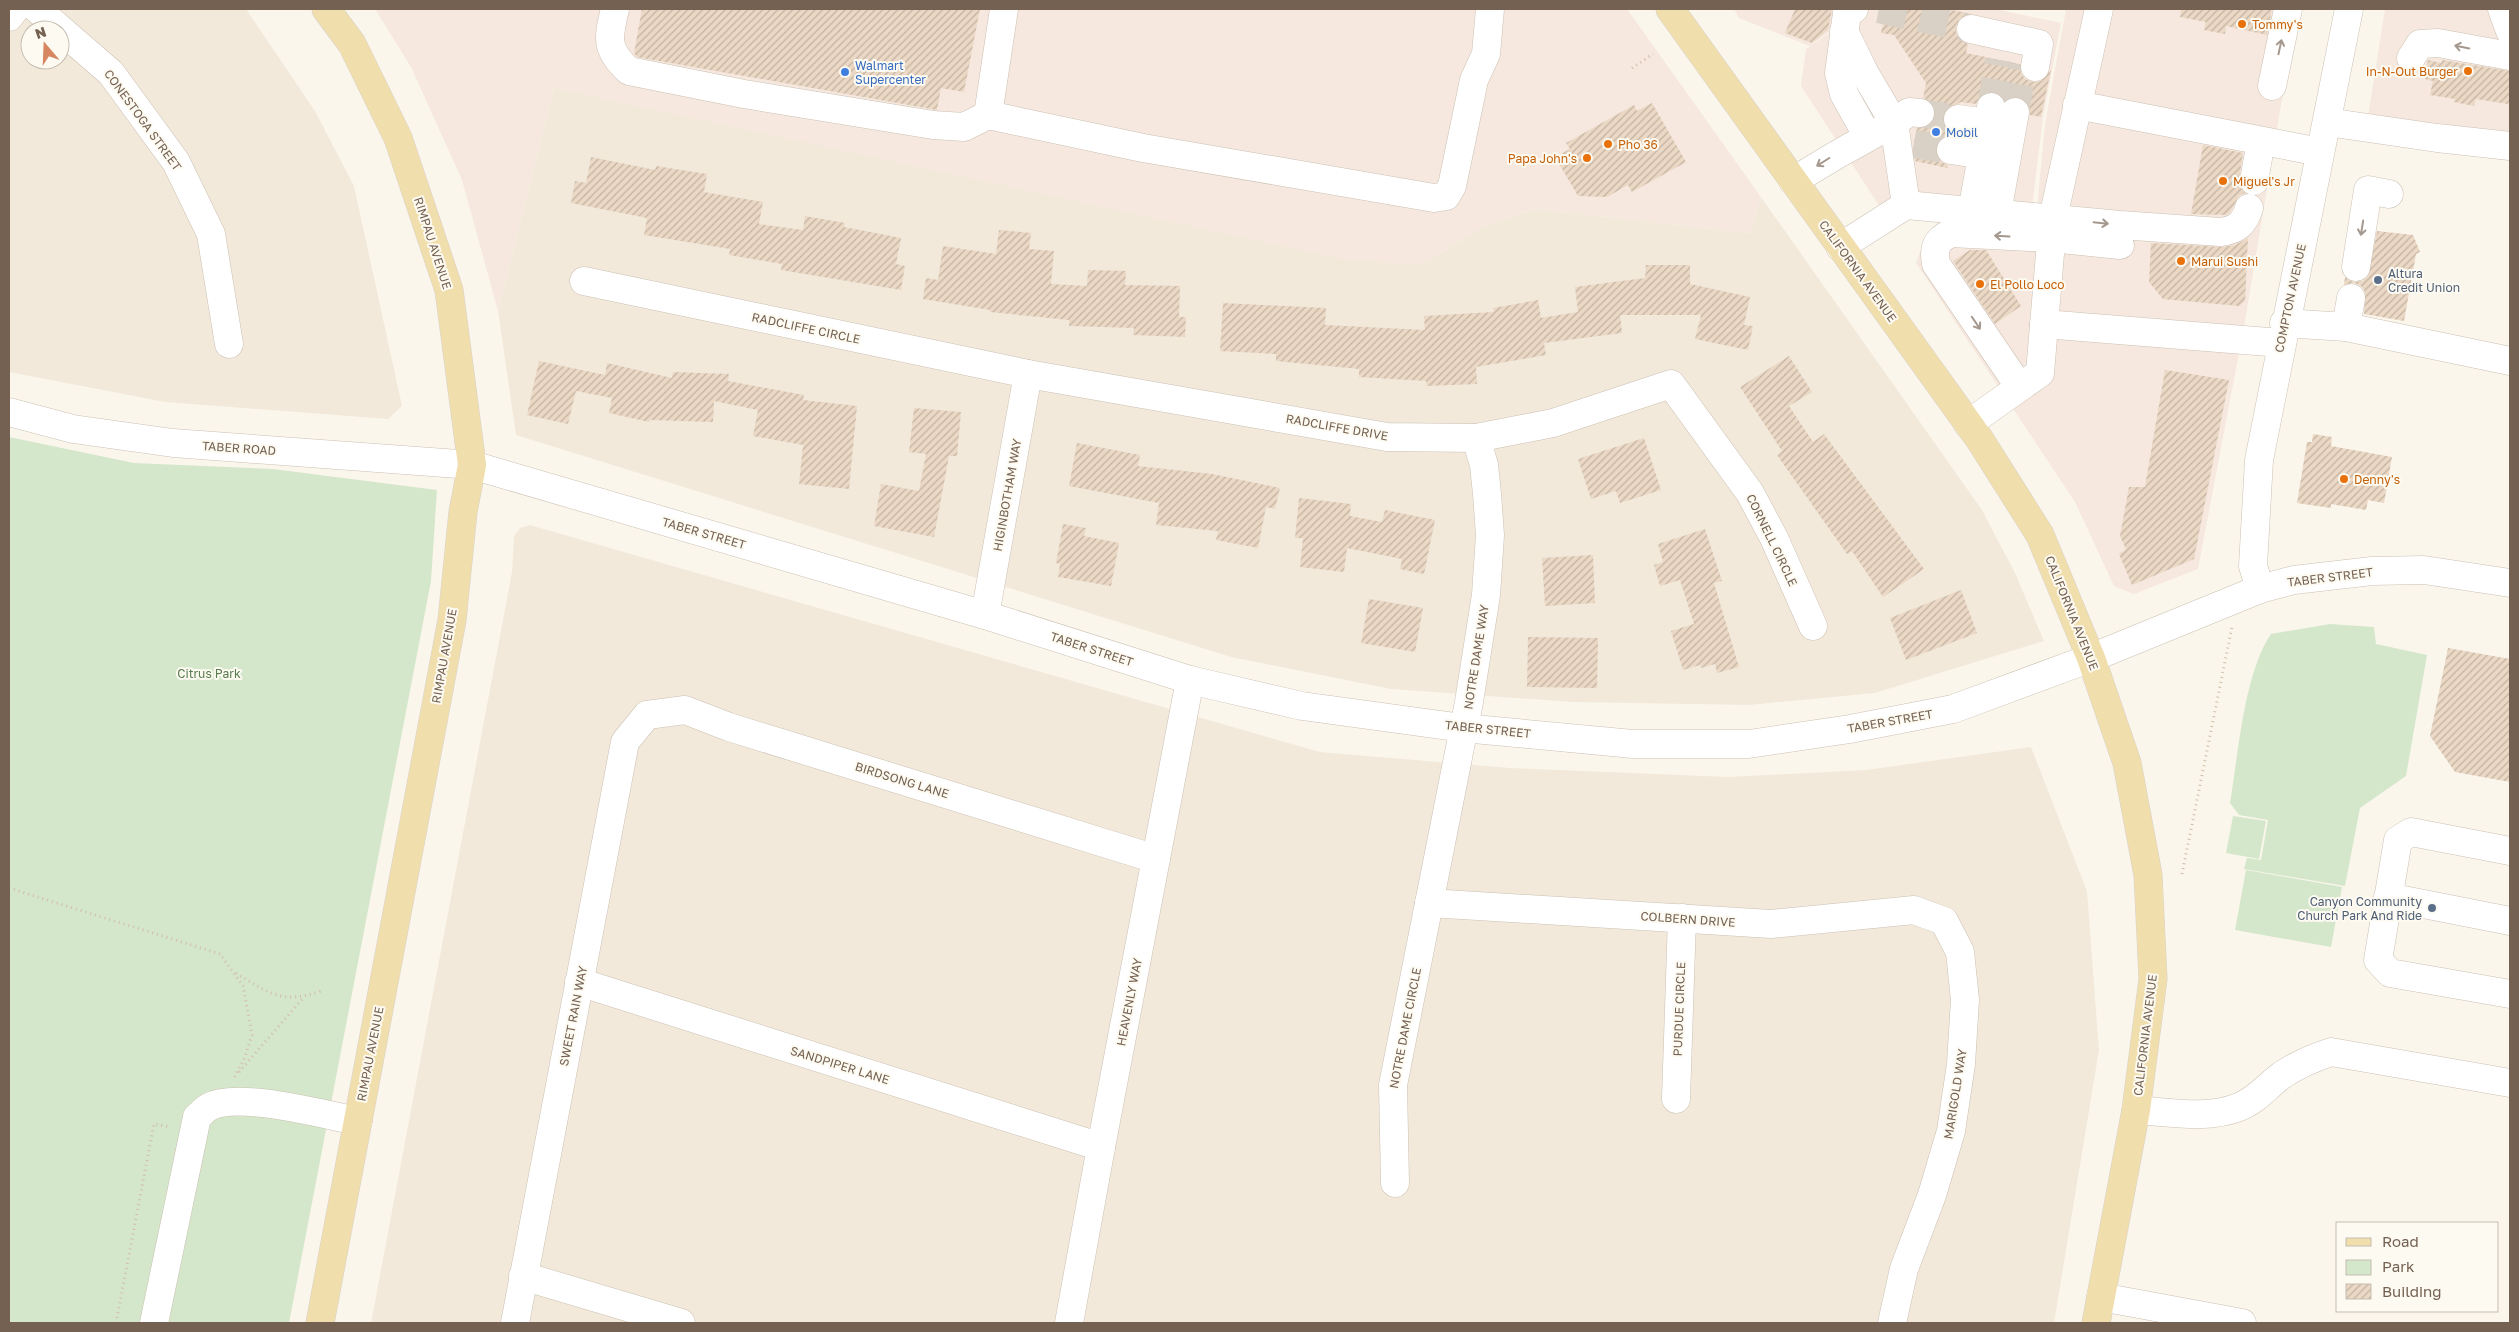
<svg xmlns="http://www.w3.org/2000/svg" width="2519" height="1332" viewBox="0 0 2519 1332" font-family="'Golos Text',sans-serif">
<defs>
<pattern id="building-hatch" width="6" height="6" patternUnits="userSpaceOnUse" patternTransform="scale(1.25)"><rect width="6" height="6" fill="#ebd8c5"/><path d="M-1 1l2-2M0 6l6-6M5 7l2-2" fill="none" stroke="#c3b3a2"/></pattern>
</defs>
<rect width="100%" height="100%" fill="#fbf6ec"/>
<g fill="#f2e9db" fill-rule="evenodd">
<path d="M 9,9 L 246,9 L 315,111 L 354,186 L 402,406 L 388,419 L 165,402 L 9,372 ZM 30,30 L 60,30 L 60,60 L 30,60 Z"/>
<path d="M 554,88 L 1423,264 L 1482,227 L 1535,209 L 1750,233 L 1761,197 L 1982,510 L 2015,573 L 2044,641 L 1875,693 L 1749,705 L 1572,702 L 1391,689 L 1231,657 L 516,435 L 498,311 Z"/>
<path d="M 530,525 L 1320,752 L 1510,768 L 1728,777 L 1866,770 L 2031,747 L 2087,891 L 2099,1050 L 2054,1323 L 371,1323 L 512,572 L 514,536 L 520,528 Z"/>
</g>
<g fill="#f6e8de">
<path d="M 375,9 L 1627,9 L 1761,197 L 1750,233 L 1535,209 L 1482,227 L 1423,264 L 1352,261 L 554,88 L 498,311 L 462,180 L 411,67 Z"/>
<path d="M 1734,9 L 1838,9 L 1833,29 L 1810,46 L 1739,18 Z"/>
<path d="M 1839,9 L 1995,9 L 2061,23 L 2043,117 L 2030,224 L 1905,220 L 1893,227 L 1801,86 L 1806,49 L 1834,30 Z"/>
<path d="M 2066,9 L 2297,9 L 2244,327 L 2198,569 L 2134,594 L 2114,586 L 2075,502 L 1916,263 L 1924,241 L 1940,224 L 2035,229 L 2045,124 Z"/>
<path d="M 2385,9 L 2510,9 L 2510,161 L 2364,142 Z"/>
</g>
<g fill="#d4e7cb">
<path d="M 9,437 L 134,463 L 273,469 L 437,490 L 431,581 L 289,1323 L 9,1323 Z"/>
<path d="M 2330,624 L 2374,627 L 2376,644 L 2427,655 L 2406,776 L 2360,808 L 2345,886 L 2244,869 L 2247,858 L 2261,860 L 2268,820 L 2239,815 L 2230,803 C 2238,756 2244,673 2271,634 Z"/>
<path d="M 2233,816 L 2266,821 L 2259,859 L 2226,853 Z"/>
<path d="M 2246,870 L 2342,887 L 2331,947 L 2235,930 Z"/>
</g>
<g fill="url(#building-hatch)">
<path d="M 642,9 L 980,9 L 964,92 L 941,88 L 937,110 L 637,57 L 634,53 Z"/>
<path d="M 1795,9 L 1832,9 L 1828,30 L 1812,43 L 1785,33 Z"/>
<path d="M 1886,9 L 1947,9 L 1972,14 L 1960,18 L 1956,26 L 1956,33 L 1960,40 L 1968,44 L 1966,53 L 2020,64 L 2021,73 L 2025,79 L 2032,82 L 2041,81 L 2051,70 L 2041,117 L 2030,115 L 2029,106 L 2025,100 L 2018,97 L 2010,97 L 2005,101 L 1994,92 L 1986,92 L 1979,97 L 1976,104 L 1961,102 L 1945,110 L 1943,116 L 1943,124 L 1954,135 L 1945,136 L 1939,141 L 1936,148 L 1937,156 L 1941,162 L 1948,165 L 1947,168 L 1915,161 L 1913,147 L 1917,128 L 1926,127 L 1932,122 L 1935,115 L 1934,107 L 1929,101 L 1923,98 L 1926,83 L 1894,35 L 1881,33 Z"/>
<path d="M 2181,9 L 2272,9 L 2267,35 L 2226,26 L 2225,34 L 2204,30 L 2206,22 L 2180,17 Z"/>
<path d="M 2428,60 L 2441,63 L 2442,60 L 2510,71 L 2510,99 L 2508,104 L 2476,99 L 2474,106 L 2454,102 L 2455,99 L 2430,95 L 2433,81 L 2425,79 Z"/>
<path d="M 1652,103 L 1686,162 L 1632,192 L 1628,185 L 1607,197 L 1578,196 L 1555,157 L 1570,149 L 1566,143 L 1634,105 L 1637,111 Z"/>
<path d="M 2203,145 L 2243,153 L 2239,179 L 2240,187 L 2245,193 L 2239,196 L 2230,212 L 2226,215 L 2191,214 Z"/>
<path d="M 591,157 L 655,170 L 656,166 L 707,174 L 704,192 L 763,202 L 759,224 L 803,230 L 805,216 L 845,223 L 844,227 L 901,238 L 896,264 L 905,266 L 901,290 L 781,270 L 782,264 L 729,255 L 730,249 L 644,235 L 647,218 L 571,203 L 575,181 L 586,183 Z"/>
<path d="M 999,230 L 1031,233 L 1029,249 L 1054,251 L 1051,284 L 1087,286 L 1088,270 L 1126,271 L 1125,285 L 1180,286 L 1179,317 L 1186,317 L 1185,337 L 1133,335 L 1134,328 L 1069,326 L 1069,320 L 990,312 L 990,310 L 923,299 L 926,278 L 938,280 L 943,246 L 996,254 Z"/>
<path d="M 2377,231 L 2413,235 L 2420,252 L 2416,254 L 2404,321 L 2364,314 L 2365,292 L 2361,286 L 2354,283 L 2344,285 L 2345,277 L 2354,282 L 2362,281 L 2368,276 Z"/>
<path d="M 2248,238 L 2245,301 L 2239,306 L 2163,299 L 2149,282 L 2151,243 L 2222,247 L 2235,245 Z"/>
<path d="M 1970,250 L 1986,250 L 2021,306 L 1995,324 L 1953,261 Z"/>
<path d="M 1646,265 L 1690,265 L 1690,284 L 1750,297 L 1744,325 L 1753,326 L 1748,350 L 1695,339 L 1701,315 L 1620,315 L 1622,333 L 1544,343 L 1546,355 L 1476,367 L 1477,384 L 1427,386 L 1426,381 L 1359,377 L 1359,369 L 1276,361 L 1276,354 L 1220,351 L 1223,303 L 1326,308 L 1325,325 L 1425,330 L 1424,316 L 1494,312 L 1493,308 L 1538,300 L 1541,318 L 1578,312 L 1575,287 L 1645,278 Z"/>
<path d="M 1789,356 L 1812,392 L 1789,406 L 1813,442 L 1824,434 L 1924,569 L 1883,597 L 1852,551 L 1847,554 L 1777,455 L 1782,451 L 1740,387 Z"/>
<path d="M 539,361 L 605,375 L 607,363 L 672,378 L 673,372 L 729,374 L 728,381 L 804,395 L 803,400 L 857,406 L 849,489 L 799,484 L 803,445 L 753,436 L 758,410 L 714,401 L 713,422 L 650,420 L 649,422 L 609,413 L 612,398 L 576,391 L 568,424 L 527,415 Z"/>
<path d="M 2165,370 L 2229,380 L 2194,559 L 2132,585 L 2119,554 L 2126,549 L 2120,536 L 2129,487 L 2145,487 Z"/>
<path d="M 914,408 L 961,412 L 957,456 L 949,456 L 934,537 L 874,526 L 881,484 L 919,491 L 926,454 L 909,452 Z"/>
<path d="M 2313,434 L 2332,437 L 2331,446 L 2392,457 L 2384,503 L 2368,500 L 2366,510 L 2331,504 L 2331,508 L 2297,503 L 2307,442 L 2312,442 Z"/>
<path d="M 1644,438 L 1661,490 L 1620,503 L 1616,491 L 1591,499 L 1578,459 Z"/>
<path d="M 1077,443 L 1140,455 L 1138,466 L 1212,474 L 1280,488 L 1275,509 L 1266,507 L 1258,548 L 1216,540 L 1218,531 L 1156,525 L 1159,503 L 1069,486 Z"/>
<path d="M 1299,498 L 1351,504 L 1350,516 L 1382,522 L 1385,510 L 1435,520 L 1424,574 L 1400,569 L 1402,559 L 1347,548 L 1344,572 L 1300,567 L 1303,538 L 1295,538 Z"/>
<path d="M 1063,524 L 1086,528 L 1084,536 L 1119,543 L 1111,586 L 1058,577 L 1060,564 L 1056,563 Z"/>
<path d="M 1705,529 L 1722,581 L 1714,583 L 1739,667 L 1717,673 L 1715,664 L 1701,668 L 1700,665 L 1683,670 L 1671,631 L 1694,624 L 1680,580 L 1660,586 L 1654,565 L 1663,562 L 1658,544 Z"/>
<path d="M 1593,555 L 1595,603 L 1545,606 L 1542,558 Z"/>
<path d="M 1961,590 L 1977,633 L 1906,660 L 1890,618 Z"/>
<path d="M 1369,599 L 1423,608 L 1415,652 L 1361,643 Z"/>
<path d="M 1528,637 L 1598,638 L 1597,688 L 1527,687 Z"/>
<path d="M 2448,648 L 2510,659 L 2510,782 L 2455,772 L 2430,736 Z"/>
</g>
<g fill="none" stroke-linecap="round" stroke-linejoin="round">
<g stroke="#d9d1c5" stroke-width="28" stroke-dasharray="28 14" stroke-linecap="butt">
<path d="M 1879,9 L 1971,29"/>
<path d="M 1991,107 L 1999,60"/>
<path d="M 2015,112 L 2023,65"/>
<path d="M 1920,113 L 1958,119"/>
<path d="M 1914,144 L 1951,150"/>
</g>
<g stroke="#ccc0b3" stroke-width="29">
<g id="minor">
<path d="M 37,9 L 111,73 L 176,162 L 211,234 L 229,344"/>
<path d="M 615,9 C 608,38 605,49 629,71 L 744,94 L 933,125 L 964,127 L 988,115 L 1143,148 L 1434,198 L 1446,196 L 1452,186 L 1474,80 L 1486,54 L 1490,9"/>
<path d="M 1854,9 L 1847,13 L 1839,73 L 1844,94 L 1868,137"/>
<path d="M 2502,9 L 2510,31"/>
<path d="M 9,17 L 15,9"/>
<path d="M 1971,29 L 2039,44 L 2035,67"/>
<path d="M 1844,31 L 1864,72 L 1894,123"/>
<path d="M 2411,58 L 2420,44 L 2438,43 L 2510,56"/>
<path d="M 2272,86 L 2288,9"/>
<path d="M 2077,105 L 2320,152"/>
<path d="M 988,115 L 1004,9"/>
<path d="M 1958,119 L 1988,123"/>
<path d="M 2327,122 L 2437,138 L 2510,146"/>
<path d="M 1894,123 L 1909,112 L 1920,113"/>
<path d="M 1951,150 L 1983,155"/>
<path d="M 1793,181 L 1838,154 L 1894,123 L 1906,205"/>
<path d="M 2254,181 L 2261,141"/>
<path d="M 1972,211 L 1991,107"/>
<path d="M 1997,213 L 2015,112"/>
<path d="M 1840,247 L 1906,205 L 2120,225 L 2220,232 C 2237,230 2244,224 2249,208"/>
<path d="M 2356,267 L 2368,190 L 2389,194"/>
<path d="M 584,281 L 1028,374 L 1387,437 L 1476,438 L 1553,423 L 1671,384 L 1750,493 L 1774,538 L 1813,626"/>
<path d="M 2284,323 L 2346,327 L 2510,361"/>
<path d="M 2044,324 L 2281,343"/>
<path d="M 2346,327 L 2351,298"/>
<path d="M 2019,386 L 1936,264 C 1933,248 1936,240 1951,233 L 2051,238 L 2120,245"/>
<path d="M 9,412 L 73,429 L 173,443 L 472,465 L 985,615 L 1190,680 L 1302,706 L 1463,728 L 1633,744 L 1749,744 L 1850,729 L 1953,709 L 2091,658 L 2260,589 L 2294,580 L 2372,571 L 2424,570 L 2510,583"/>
<path d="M 1968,424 L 2040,373 L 2053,218 L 2099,9"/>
<path d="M 2260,589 L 2253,566 L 2259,460 L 2349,9"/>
<path d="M 985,615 L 1028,374"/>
<path d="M 2510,851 L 2411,832 L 2398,840 L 2378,960 L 2390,973 L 2510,994"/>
<path d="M 2388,897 L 2510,921"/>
<path d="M 1429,903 L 1771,924 L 1914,910 L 1944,921 L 1960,952 L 1965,1000 L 1961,1064 L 1951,1131 L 1932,1195 L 1904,1269 L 1892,1323"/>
<path d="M 579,982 L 1101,1147"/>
<path d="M 1676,1099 L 1682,918"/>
<path d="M 2136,1110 C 2169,1112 2207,1120 2239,1107 C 2257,1100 2267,1086 2282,1075 C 2297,1065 2313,1058 2331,1052 L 2510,1083"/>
<path d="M 1395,1183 L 1393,1085 L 1469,702 L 1486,595 L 1490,535 L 1487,494 L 1484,465 L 1476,438"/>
<path d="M 523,1276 L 681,1323"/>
<path d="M 2101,1297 L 2242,1323"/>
<path d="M 154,1323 L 197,1117 C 201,1114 205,1109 209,1107 C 237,1091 325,1115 358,1121"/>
<path d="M 515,1323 L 625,742 L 647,715 L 685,710 L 729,727 L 1156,859"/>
<path d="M 1069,1323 L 1101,1147 L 1190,680"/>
</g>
</g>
<g stroke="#d8d3ce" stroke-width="29">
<g id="major">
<path d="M 1670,9 L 1980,440 L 2040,535 L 2091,658 L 2127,763 L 2148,875 L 2153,979 L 2136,1110 L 2096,1323"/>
<path d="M 320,1323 L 452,620 L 463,512 L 472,465 L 449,290 L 398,138 L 352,44 L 326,9"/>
</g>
</g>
<g stroke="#d2bda9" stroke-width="3" stroke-dasharray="1 4" stroke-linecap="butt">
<path d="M 1632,68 L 1653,54"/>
<path d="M 2182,874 L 2232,627"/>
<path d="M 9,888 L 220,954 L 243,986 L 252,1035 L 245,1057 L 234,1078"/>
<path d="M 236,973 C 269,993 282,1005 321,991"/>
<path d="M 239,1072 L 304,997"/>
<path d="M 116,1323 L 154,1124 L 171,1127"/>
</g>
<use href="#minor" stroke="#fff" stroke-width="28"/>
<use href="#major" stroke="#f1dead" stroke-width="28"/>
</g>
<defs><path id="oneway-shaft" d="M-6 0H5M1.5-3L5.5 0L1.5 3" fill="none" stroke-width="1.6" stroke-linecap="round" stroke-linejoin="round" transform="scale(1.25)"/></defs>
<g stroke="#a5988e">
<use href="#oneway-shaft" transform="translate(2280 47) rotate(-78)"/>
<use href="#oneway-shaft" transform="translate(2462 47) rotate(-169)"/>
<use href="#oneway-shaft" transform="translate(1823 162) rotate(148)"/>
<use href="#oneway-shaft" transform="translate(2101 223) rotate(6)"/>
<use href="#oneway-shaft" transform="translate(2362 228) rotate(99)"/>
<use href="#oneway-shaft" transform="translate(2002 236) rotate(-177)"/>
<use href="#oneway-shaft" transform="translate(1976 323) rotate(56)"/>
</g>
<g fill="#e8710a" stroke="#fdfaf2" stroke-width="2">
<circle cx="2242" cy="24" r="5"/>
<circle cx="2468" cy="71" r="5"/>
<circle cx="1608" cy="144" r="5"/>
<circle cx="1587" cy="158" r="5"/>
<circle cx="2223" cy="181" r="5"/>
<circle cx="2181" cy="261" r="5"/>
<circle cx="1980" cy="284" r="5"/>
<circle cx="2344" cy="479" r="5"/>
</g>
<g fill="#3f7fe0" stroke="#fdfaf2" stroke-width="2">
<circle cx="845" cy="72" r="5"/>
<circle cx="1936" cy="132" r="5"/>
</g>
<g fill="#5c6f8a" stroke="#fdfaf2" stroke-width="2">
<circle cx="2378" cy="280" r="5"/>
<circle cx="2432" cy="908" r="5"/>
</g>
<g text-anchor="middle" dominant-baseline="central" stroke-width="4" stroke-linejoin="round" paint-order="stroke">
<g font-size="12" fill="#c56008" stroke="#fdfaf2" text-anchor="start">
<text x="2252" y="24">Tommy's</text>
<text x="2458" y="71" text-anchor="end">In-N-Out Burger</text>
<text x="1618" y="144">Pho 36</text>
<text x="1577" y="158" text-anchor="end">Papa John's</text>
<text x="2233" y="181">Miguel's Jr</text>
<text x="2191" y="261">Marui Sushi</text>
<text x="1990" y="284">El Pollo Loco</text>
<text x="2354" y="479">Denny's</text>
</g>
<g font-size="12" fill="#366cbe" stroke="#fdfaf2" text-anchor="start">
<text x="855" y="65">Walmart<tspan x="855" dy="14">Supercenter</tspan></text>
<text x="1946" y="132">Mobil</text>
</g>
<g font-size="12" fill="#746151" stroke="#fdfaf2">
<text transform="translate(143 120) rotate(54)">CONESTOGA STREET</text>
<text transform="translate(433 243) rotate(72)">RIMPAU AVENUE</text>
<text transform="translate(1858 271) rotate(54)">CALIFORNIA AVENUE</text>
<text transform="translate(2290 298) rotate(-78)">COMPTON AVENUE</text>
<text transform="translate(806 328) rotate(12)">RADCLIFFE CIRCLE</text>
<text transform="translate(1337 427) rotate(10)">RADCLIFFE DRIVE</text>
<text transform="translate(239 448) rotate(4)">TABER ROAD</text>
<text transform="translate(1007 495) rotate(-80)">HIGINBOTHAM WAY</text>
<text transform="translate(704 533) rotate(16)">TABER STREET</text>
<text transform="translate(1772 540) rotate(64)">CORNELL CIRCLE</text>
<text transform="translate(2330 577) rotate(-7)">TABER STREET</text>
<text transform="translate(2072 613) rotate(68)">CALIFORNIA AVENUE</text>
<text transform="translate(1092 649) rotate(18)">TABER STREET</text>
<text transform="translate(444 656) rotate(-80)">RIMPAU AVENUE</text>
<text transform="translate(1476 657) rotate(-81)">NOTRE DAME WAY</text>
<text transform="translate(1890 721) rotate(-10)">TABER STREET</text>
<text transform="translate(1488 729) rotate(6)">TABER STREET</text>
<text transform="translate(902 780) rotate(17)">BIRDSONG LANE</text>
<text transform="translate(1688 919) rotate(4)">COLBERN DRIVE</text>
<text transform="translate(1129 1002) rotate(-79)">HEAVENLY WAY</text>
<text transform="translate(1679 1009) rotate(-88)">PURDUE CIRCLE</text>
<text transform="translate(573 1016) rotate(-79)">SWEET RAIN WAY</text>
<text transform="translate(1405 1028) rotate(-79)">NOTRE DAME CIRCLE</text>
<text transform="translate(2145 1035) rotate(-83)">CALIFORNIA AVENUE</text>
<text transform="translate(370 1054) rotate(-79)">RIMPAU AVENUE</text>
<text transform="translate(840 1065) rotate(17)">SANDPIPER LANE</text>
<text transform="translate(1955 1094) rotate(-81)">MARIGOLD WAY</text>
</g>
<g font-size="12" fill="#4e5e75" stroke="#fdfaf2" text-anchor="start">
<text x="2388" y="273">Altura<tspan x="2388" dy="14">Credit Union</tspan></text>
<text x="2422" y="901" text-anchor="end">Canyon Community<tspan x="2422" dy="14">Church Park And Ride</tspan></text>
</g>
<g font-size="12" fill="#577d4e" stroke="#fdfaf2">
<text x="209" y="673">Citrus Park</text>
</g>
</g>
<rect width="2519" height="1332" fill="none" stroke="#746151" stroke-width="20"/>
<rect x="2336" y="1222" width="162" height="90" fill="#fdfaf2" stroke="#c6bdb2"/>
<rect x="2346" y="1238" width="25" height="8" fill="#f1dead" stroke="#c6bdb2"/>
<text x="2382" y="1247" font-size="15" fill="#746151">Road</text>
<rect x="2346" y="1260" width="25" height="15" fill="#d4e7cb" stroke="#c6bdb2"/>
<text x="2382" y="1272" font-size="15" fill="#746151">Park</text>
<rect x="2346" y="1284" width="25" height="15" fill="url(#building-hatch)" stroke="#c6bdb2"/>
<text x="2382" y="1297" font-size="15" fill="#746151">Building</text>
<g transform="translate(45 45) rotate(341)"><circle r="24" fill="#fdfaf2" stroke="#c6bdb2"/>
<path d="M0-4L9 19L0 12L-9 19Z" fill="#d68660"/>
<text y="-8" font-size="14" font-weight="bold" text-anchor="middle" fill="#746151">N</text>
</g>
</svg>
